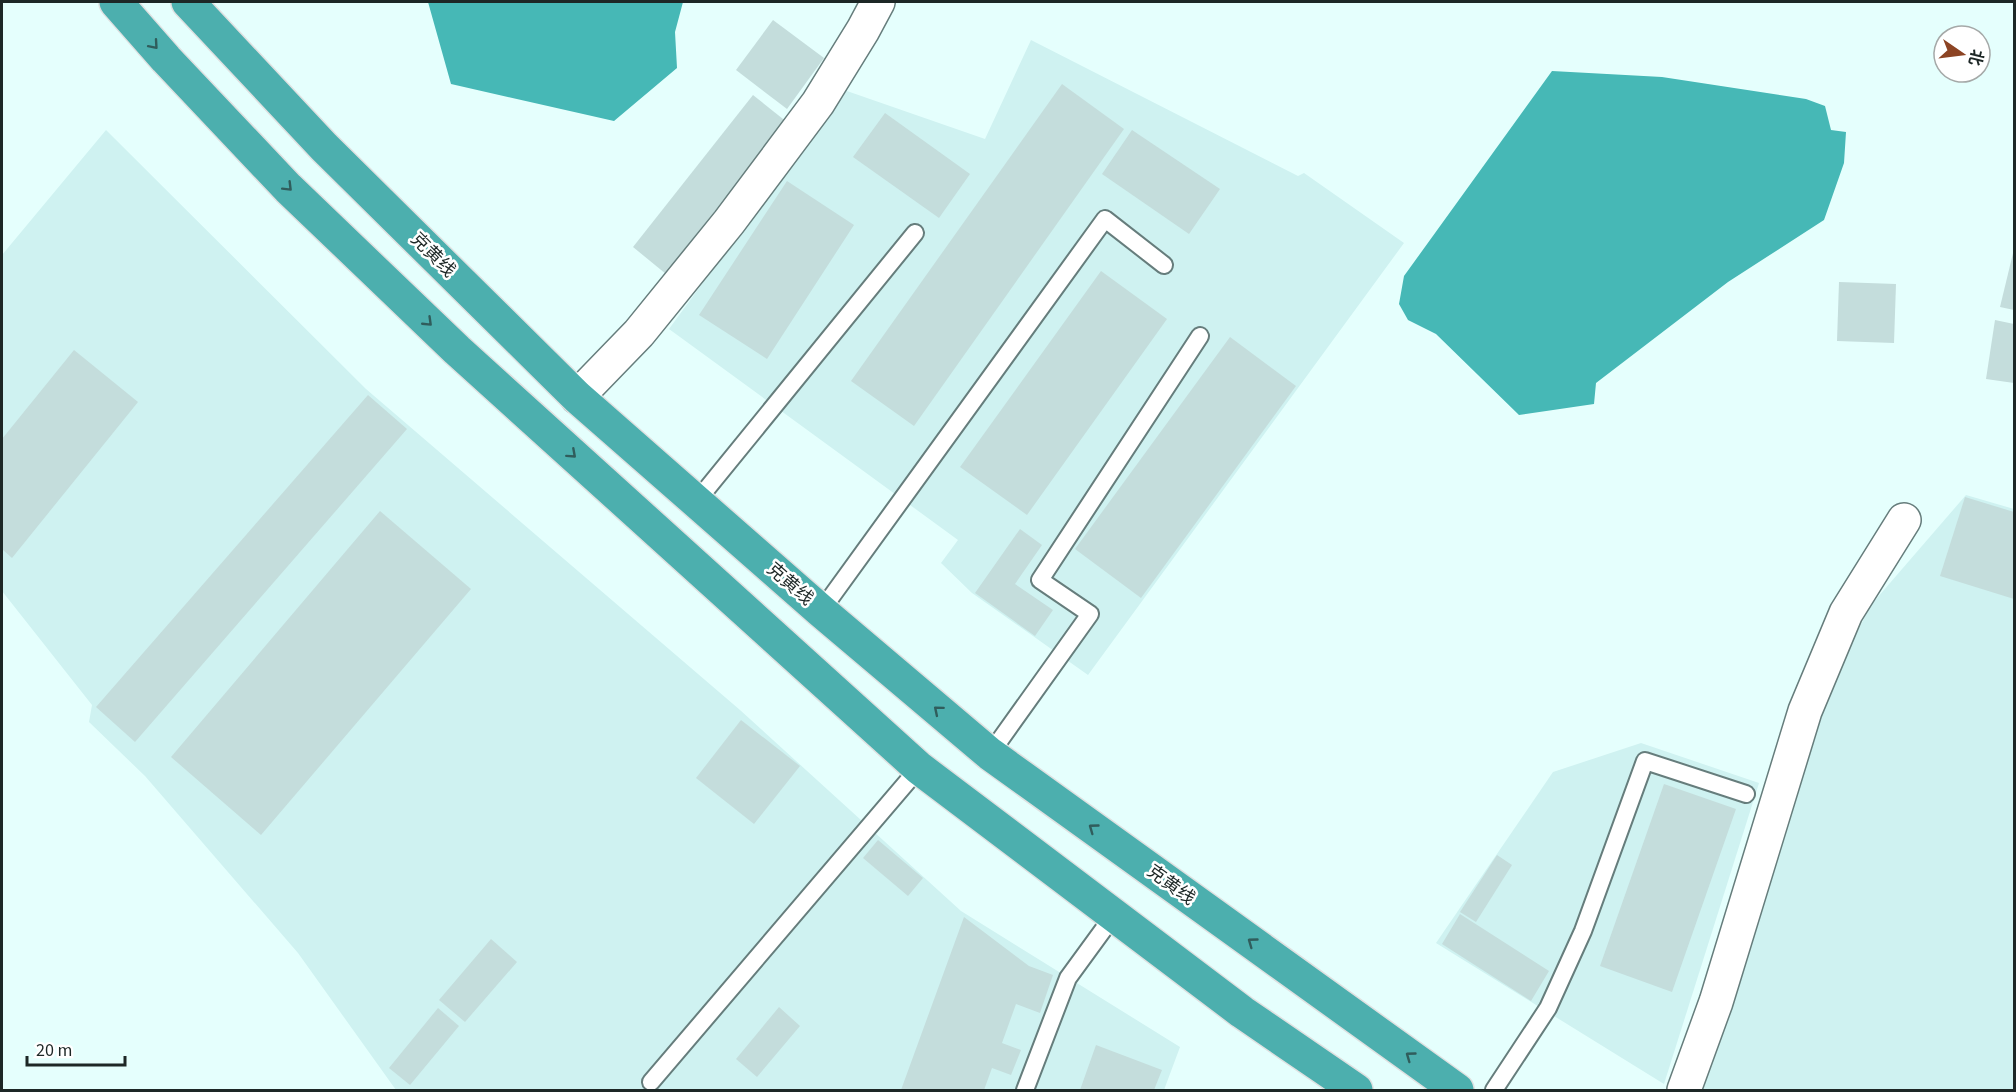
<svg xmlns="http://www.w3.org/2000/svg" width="2016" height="1092" viewBox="0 0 2016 1092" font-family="'Source Sans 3','Noto Sans SC',sans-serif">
<rect width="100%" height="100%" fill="#e5fffd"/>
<g fill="#cff2f1">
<path d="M 1031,40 L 1298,176 L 1304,173 L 1404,243 L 1088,675 L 972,593 L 941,563 L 958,540 L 669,329 L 844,90 L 985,139 Z"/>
<path d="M 106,130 L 366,389 L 740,710 L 961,911 L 1180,1047 L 1164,1090 L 396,1090 L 298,953 L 145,776 L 89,722 L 92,705 L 2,591 L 2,255 Z"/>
<path d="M 1966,495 L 2014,509 L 2014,1090 L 1703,1090 L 1831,683 L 1871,605 Z"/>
<path d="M 1641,743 L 1759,783 L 1664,1084 L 1436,943 L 1553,772 Z"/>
</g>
<g fill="#46b8b6">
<path d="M 428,2 L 683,2 L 675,32 L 677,68 L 614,121 L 451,84 Z"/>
<path d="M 1552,71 L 1662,77 L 1806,99 L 1825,106 L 1831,130 L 1846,132 L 1844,163 L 1824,220 L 1728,282 L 1596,383 L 1594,404 L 1519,415 L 1436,334 L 1408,320 L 1399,304 L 1404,276 Z"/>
</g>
<g fill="#c4dddc">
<path d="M 773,20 L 824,58 L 787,109 L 736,70 Z"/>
<path d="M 1062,84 L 1124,129 L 914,426 L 851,381 Z"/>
<path d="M 753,95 L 788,123 L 666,274 L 633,247 Z"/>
<path d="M 885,113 L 970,174 L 939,218 L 853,157 Z"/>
<path d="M 1132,130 L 1220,189 L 1189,234 L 1102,174 Z"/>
<path d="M 787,181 L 854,225 L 767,359 L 699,315 Z"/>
<path d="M 2014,249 L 2014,310 L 2000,307 Z"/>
<path d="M 1101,271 L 1167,319 L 1027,515 L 960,467 Z"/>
<path d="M 1839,282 L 1896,284 L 1894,343 L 1837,341 Z"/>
<path d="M 1995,320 L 2014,324 L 2014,383 L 1986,379 Z"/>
<path d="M 1230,337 L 1296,386 L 1141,598 L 1075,549 Z"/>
<path d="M 74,350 L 138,402 L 12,558 L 2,549 L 2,439 Z"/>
<path d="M 368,395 L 407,429 L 135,742 L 96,707 Z"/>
<path d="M 1965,497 L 2014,512 L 2014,599 L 1940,576 Z"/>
<path d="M 380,511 L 471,589 L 261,835 L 171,757 Z"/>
<path d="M 1020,529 L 1042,545 L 1015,584 L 1053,610 L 1035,636 L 975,593 Z"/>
<path d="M 741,720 L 800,766 L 754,824 L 696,778 Z"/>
<path d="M 1664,784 L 1736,809 L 1672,992 L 1600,966 Z"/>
<path d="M 878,840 L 923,878 L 908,896 L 863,858 Z"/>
<path d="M 1497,855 L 1512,865 L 1476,922 L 1460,912 Z"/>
<path d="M 1460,914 L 1549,971 L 1531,1001 L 1442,944 Z"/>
<path d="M 964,917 L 1029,966 L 1053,975 L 1040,1013 L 1016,1004 L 1002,1043 L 1021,1050 L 1011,1075 L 992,1068 L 984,1090 L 901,1090 Z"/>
<path d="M 491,939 L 517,962 L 465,1022 L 439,1000 Z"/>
<path d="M 779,1007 L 800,1026 L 757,1077 L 736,1059 Z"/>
<path d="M 438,1008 L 459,1026 L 410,1085 L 389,1068 Z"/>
<path d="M 1096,1045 L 1162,1070 L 1154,1090 L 1080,1090 Z"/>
</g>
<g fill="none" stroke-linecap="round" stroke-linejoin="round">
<g stroke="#667d7c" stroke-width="20">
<g id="service">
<path d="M 696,502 L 915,233"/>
<path d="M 821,611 L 1105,219 L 1164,265"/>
<path d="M 990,754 L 1090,614 L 1040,580 L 1200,336"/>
<path d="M 651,1082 L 919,768"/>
<path d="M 1025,1090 L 1068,978 L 1114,915"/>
<path d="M 1494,1090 L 1548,1008 L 1583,931 L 1645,761 L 1746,794"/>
</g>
</g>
<g stroke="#667d7c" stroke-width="36">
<g id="minor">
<path d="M 577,397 L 639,333 L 729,222 L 818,103 L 863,30 L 878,2"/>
<path d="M 1684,1090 L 1716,1002 L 1805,711 L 1846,613 L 1904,520"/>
</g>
</g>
<g stroke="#dfe1e1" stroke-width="36">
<g id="trunk">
<path d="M 116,2 L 166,59 L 288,188 L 457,350 L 919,768 L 1242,1012 L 1356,1090"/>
<path d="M 188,2 L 324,147 L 577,397 L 821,611 L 990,754 L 1457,1090"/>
</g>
</g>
<use href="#service" stroke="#fff" stroke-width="16"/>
<use href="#minor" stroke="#fff" stroke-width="33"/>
<use href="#trunk" stroke="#4cafae" stroke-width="33"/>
</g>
<defs><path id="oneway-chevron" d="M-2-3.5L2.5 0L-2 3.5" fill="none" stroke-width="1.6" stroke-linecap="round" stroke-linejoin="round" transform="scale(1.5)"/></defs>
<g stroke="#305d5c">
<use href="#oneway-chevron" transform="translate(154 45) rotate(49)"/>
<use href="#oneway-chevron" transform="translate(288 187) rotate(45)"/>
<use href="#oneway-chevron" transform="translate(428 322) rotate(44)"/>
<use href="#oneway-chevron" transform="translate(572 454) rotate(42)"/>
<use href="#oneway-chevron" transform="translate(938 710) rotate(-140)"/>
<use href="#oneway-chevron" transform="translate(1093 828) rotate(-144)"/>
<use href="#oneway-chevron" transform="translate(1252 942) rotate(-144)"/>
<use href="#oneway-chevron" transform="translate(1410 1056) rotate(-144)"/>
</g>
<g text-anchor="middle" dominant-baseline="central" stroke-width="5" stroke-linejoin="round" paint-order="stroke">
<g font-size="18" fill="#1d2726" stroke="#fff">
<text transform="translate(433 255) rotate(45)">克黄线</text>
<text transform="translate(790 584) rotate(41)">克黄线</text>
<text transform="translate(1171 885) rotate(36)">克黄线</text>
</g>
</g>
<rect width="2016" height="1092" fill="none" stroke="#1d2726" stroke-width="6"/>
<g transform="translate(1962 54) rotate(104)"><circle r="28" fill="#ffffff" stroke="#a5a9a8" stroke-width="1.5"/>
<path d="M0-4.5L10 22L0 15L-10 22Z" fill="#8c4424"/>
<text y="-9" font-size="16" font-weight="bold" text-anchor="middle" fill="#1d2726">北</text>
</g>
<path d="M27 1056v9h98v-9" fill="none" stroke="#1d2726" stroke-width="3"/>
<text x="36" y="1056" font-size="18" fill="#1d2726" stroke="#ffffff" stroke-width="4.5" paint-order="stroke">20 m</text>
</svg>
